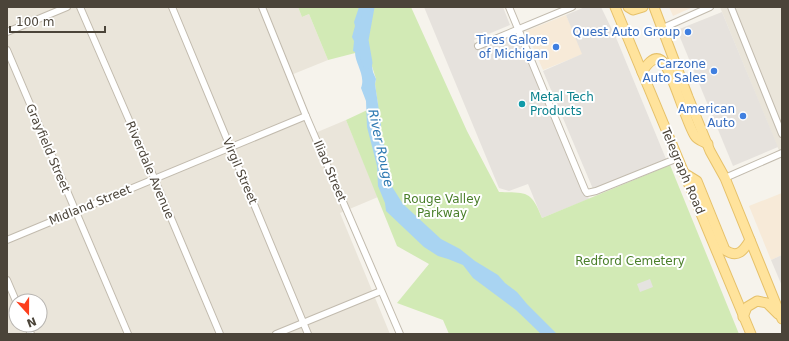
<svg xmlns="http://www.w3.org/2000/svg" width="789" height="341" viewBox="0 0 789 341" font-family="'DejaVu Sans',sans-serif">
<rect width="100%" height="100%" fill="#f6f3ec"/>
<g fill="#eae5da" fill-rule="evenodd">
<path d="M 7,7 L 298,7 L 302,17 L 309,14 L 328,60 L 291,75 L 315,133 L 346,120 L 378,197 L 340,213 L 390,334 L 7,334 ZM 16,301 L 40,301 L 40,325 L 16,325 Z"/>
<path d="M 720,7 L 782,7 L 782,158 L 722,12 Z"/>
</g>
<g fill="#f7ead8">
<path d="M 669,7 L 693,7 L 673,16 Z"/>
<path d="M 566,15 L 583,54 L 543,70 L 526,31 Z"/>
<path d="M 782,193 L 782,255 L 771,260 L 749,206 Z"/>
</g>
<g fill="#e6e2dd">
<path d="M 424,7 L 503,7 L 510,25 L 474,40 L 476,47 L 518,31 L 589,199 L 542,218 L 528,184 L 509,191 L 499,188 Z"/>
<path d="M 585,7 L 601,7 L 617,40 L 666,159 L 593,189 L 543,71 L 582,54 L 566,15 Z"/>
<path d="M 722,12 L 778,147 L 733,166 L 677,30 Z"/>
<path d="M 782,255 L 782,286 L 771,260 Z"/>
</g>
<path fill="#d2eab5" d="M 298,7 L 411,7 L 467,131 L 499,192 C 527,193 531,190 542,218 L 670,165 L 739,334 L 449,334 L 443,320 L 397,303 L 429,264 L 397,246 L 346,120 L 378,105 L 375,84 L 376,79 L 367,50 L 328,60 L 309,14 L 302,17 Z"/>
<path fill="#e5e3e0" d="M 650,279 L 653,287 L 640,292 L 637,284 Z"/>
<path fill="#a9d4f2" d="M 359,7 L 372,7 L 371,16 L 363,26 L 362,44 L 371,60 L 373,72 L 376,79 L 375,84 L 381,124 L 381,133 L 388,161 L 391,185 L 403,204 L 441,239 L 460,249 L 475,261 L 498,275 L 505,283 L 517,292 L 527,304 L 557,334 L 541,334 L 516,310 L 473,278 L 463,265 L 448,259 L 438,256 L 424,247 L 386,211 L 385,203 L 378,186 L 377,166 L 367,127 L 366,101 L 361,88 C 366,75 355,64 355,52 L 353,51 L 354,41 L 352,37 L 355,26 L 354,22 Z"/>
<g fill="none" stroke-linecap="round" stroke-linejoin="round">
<path stroke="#a9d4f2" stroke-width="11" d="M 367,63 L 363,40 L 369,7"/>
<g stroke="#c2bbae" stroke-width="8">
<g id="street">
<path d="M 80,7 L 152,173 L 220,334"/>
<path d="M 172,7 L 308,334"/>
<path d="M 262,7 L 306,116 L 400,334"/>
<path d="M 509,7 L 585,190 L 587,193 L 596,191 L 678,158"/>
<path d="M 731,7 L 782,134"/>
<path d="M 663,28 L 710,7"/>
<path d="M 7,32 L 67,7"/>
<path d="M 478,46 L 572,7"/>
<path d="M 7,50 L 128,334"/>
<path d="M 725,178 L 782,153"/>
<path d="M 7,240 L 306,116"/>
<path d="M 7,280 L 16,301"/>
<path d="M 27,325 L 31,334"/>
<path d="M 276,334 L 381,291"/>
</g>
</g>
<g stroke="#e6c16a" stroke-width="11">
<g id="primary">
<path d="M 615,7 L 751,334"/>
<path d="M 628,7 L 633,10 L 643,7"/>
<path d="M 654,7 L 688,97 L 710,151 L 725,178 L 782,319"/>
<path d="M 642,72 C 646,66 653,55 661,60 C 671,66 686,123 695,136 C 697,140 704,142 708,144"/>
<path d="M 684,173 L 697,181 L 725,250 C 738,259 744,250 750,240"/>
<path d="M 743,317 L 747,307 L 757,301 L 767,303 L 778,314"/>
</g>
</g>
<use href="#street" stroke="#fff" stroke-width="6"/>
<use href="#primary" stroke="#ffe39c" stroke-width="9"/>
</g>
<g fill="#3f7fe0" stroke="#fff" stroke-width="1.5">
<circle cx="688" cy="32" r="4"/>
<circle cx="556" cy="47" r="4"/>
<circle cx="714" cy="71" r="4"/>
<circle cx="743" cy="116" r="4"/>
</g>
<circle fill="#0f9aa8" stroke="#fff" stroke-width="1.5" cx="522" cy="104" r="4"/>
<g text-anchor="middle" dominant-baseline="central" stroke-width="4" stroke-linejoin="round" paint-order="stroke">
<g font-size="12" fill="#366cbe" stroke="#fff" text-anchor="end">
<text x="680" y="32">Quest Auto Group</text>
<text x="548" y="40">Tires Galore<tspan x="548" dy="14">of Michigan</tspan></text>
<text x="706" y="64">Carzone<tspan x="706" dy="14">Auto Sales</tspan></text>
<text x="735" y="109">American<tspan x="735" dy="14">Auto</tspan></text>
</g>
<g font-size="12" fill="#0d838f" stroke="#fff" text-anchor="start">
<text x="530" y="97">Metal Tech<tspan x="530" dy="14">Products</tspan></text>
</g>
<g font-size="12" fill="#4b4439" stroke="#fff">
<text transform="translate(48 148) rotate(67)">Grayfield Street</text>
<text transform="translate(150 170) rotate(67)">Riverdale Avenue</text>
<text transform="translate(240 171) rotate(67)">Virgil Street</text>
<text transform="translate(330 171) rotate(67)">Iliad Street</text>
<text transform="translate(683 171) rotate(67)">Telegraph Road</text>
<text transform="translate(90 205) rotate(-22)">Midland Street</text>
</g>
<g font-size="12" fill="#4a7f2a" stroke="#fff">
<text x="442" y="199">Rouge Valley<tspan x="442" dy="14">Parkway</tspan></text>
<text x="630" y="261">Redford Cemetery</text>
</g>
<g font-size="13" font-style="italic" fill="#2e7ab2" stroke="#fff">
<text transform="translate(381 148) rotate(78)">River Rouge</text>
</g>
</g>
<rect width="789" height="341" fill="none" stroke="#4b4439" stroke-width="16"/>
<g transform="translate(28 313) rotate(159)"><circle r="19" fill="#ffffff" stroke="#b7b4b0"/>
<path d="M0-3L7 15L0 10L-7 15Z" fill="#fc3f1d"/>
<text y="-6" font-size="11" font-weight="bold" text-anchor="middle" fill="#4b4439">N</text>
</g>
<path d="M10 26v6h95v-6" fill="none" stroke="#4b4439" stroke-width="2"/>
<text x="16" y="26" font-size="12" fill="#4b4439" stroke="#ffffff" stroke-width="3" paint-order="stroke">100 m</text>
</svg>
